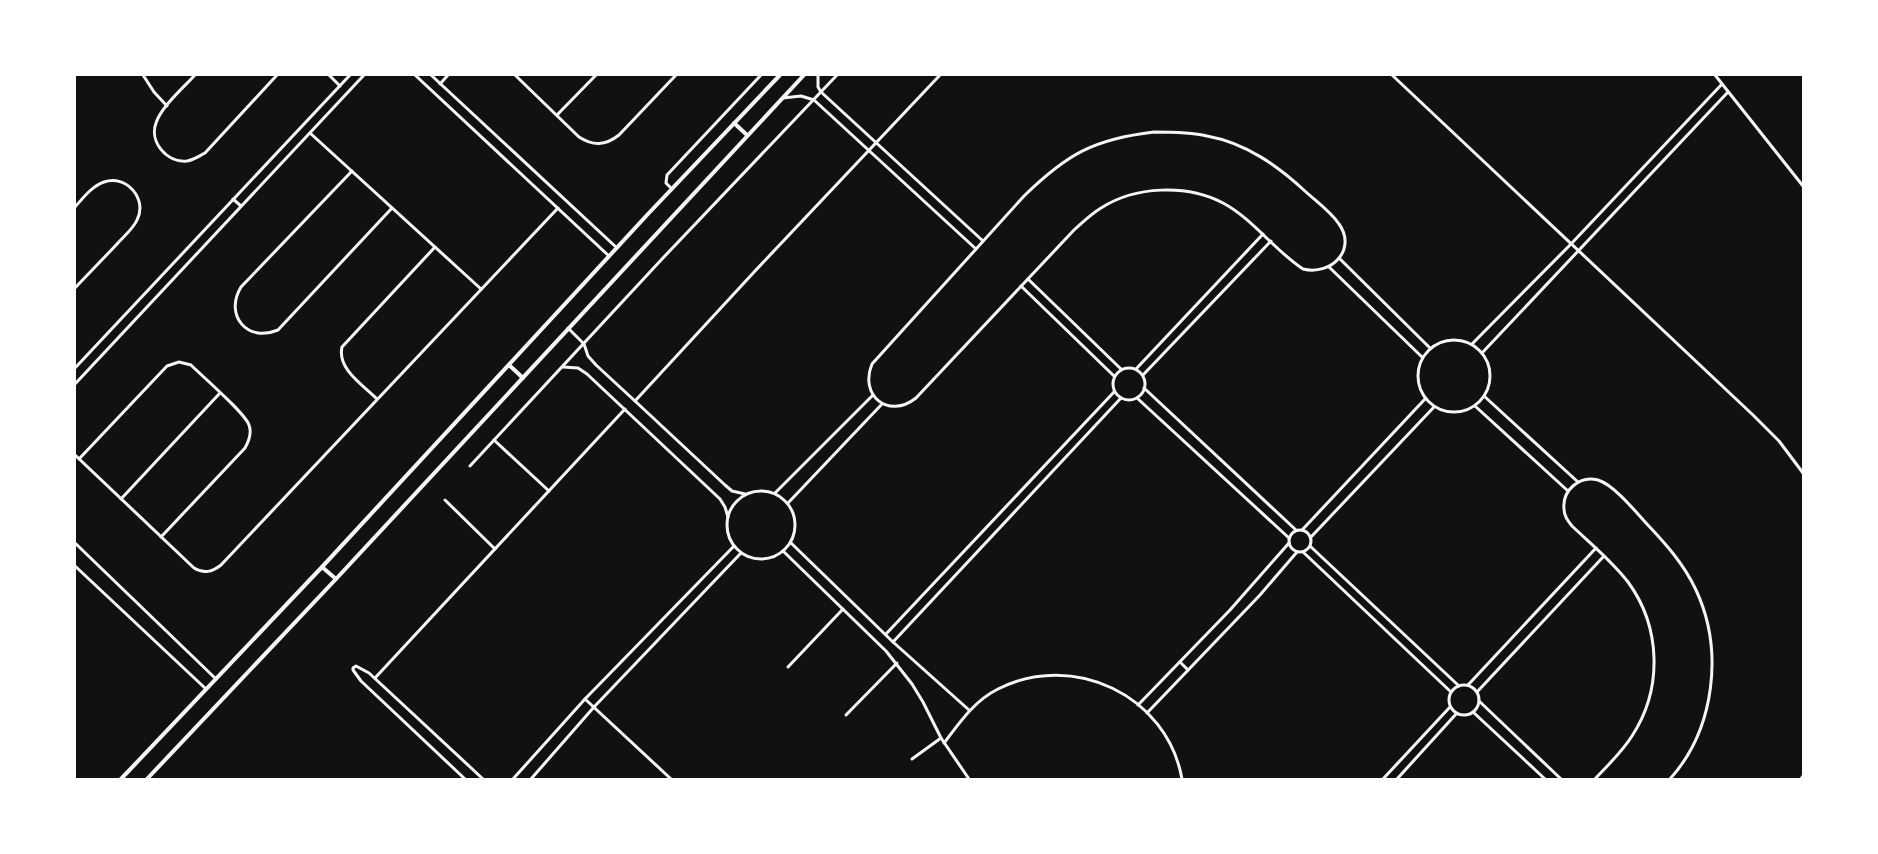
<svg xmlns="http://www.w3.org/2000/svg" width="1878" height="854" viewBox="0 0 1878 854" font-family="'Open Sans',sans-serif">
<rect width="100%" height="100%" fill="#111"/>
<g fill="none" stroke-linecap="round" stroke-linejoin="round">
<g stroke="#f5f5f5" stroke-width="3">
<path d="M 143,75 L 154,92 L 167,106"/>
<path d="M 195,75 C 184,87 161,107 156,123 C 149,142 167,163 187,161 C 194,160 199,156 205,153 L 277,75"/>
<path d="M 329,75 L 340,86"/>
<path d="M 415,75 L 609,256"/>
<path d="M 431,75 L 617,248"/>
<path d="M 515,75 L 579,137 C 593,146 605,146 619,135 L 676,75"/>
<path d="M 818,75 L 818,87 L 821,92 L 983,241"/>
<path d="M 1392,75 L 1753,415 L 1779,441 L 1803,473"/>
<path d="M 1715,75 L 1803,186"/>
<path d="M 440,84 L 448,75"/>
<path d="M 783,98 L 801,96 L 814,100 L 976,249"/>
<path d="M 557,115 L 596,75"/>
<path d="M 1154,132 C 1172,132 1190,132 1207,136 C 1246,143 1278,166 1306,192 C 1317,202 1331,212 1339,224 C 1357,249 1332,276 1303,269 C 1274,250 1253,219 1223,203 C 1187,184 1135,186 1101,208 C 1091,214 1083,222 1074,230 L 916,398 C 888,420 859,395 872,364 L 1024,196 C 1067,154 1094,139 1154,132 Z"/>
<path d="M 310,133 L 481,289"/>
<path d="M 352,171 L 241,287 C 224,315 247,343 278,330 L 392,208"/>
<path d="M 672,189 L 666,183 L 667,175 L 761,75"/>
<path d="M 233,199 L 241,206"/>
<path d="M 75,207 C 83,198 92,186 104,182 C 126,174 148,199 137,220 C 133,229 124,236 117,244 C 103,259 89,273 75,288"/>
<path d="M 1339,258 L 1430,348"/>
<path d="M 1329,267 L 1422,357"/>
<path d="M 1028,279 L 1121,369"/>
<path d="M 1021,286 L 1114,376"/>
<path d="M 568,328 L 584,344 L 588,356 L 596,365 L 635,401 L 725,485 L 732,491 L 745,494"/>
<circle cx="1454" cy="376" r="36"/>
<path d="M 1472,344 L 1571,244 L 1722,84"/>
<path d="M 1482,353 L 1728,92"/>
<path d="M 563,367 L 578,368 L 587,374 L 720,499 L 725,507 L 728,517"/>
<circle cx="1129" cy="384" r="16"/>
<path d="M 75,368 L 350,75"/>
<path d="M 1136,369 L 1263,234"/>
<path d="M 1143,375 L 1271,241"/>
<path d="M 75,384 L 364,75"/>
<path d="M 1144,388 L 1296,530"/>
<path d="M 1484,396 L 1578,482"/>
<path d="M 1137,398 L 1289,538"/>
<path d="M 377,399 C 363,385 337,369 342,347 L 435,247"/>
<path d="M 635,401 L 755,271 L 940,75"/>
<path d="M 1475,406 L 1568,491"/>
<path d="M 494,440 L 549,491"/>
<path d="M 75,455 L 194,568 C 204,574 212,572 221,565 L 558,208"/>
<path d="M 79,459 L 167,366 L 179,362 L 191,365 C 203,377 245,413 249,425 C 252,433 249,441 245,448 L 161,537"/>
<path d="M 470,466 L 662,259 L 837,75"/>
<circle cx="761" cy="525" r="34"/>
<path d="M 775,493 L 873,395"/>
<path d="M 121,499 L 220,393"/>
<path d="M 445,500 L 495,549"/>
<path d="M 788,503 L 882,404"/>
<path d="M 1303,529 L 1425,399"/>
<circle cx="1300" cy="541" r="11"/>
<path d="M 1311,537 L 1434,407"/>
<path d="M 75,543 L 216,679"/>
<path d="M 791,543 L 893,642 L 969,710"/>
<path d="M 1310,546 L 1459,686"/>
<path d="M 783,551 L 886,651 L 912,684 L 923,702 L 941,738 L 969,779"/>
<path d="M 1303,552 L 1451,692"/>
<path d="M 75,566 L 206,689"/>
<path d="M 886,634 L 1114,392"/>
<path d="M 893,642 L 1121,398"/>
<path d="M 1180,662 L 1188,670"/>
<path d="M 788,667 L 843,609"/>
<path d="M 375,678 L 625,409"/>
<circle cx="1464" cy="700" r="15"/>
<path d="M 1468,685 L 1596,548"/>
<path d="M 1477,692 L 1604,556"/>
<path d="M 585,699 L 671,779"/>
<path d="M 1479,701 L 1561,779"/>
<path d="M 1138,705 L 1230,610 L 1289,543"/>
<path d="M 1473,712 L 1545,779"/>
<path d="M 1147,713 L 1260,595 L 1297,552"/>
<path d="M 846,715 L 897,663"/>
<path d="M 944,743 C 960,722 974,701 998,689 C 1073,651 1167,695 1182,779"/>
<path d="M 912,759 L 941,738"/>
<path d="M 465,779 L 361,681 L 353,670 L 353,668 L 356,666 L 369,673 L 483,779"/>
<path d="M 513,779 L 585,699 L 734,546"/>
<path d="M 531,779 L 594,707 L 741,553"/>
<path d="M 1383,779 L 1450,707"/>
<path d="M 1397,779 L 1457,713"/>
<path d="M 1595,779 C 1608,765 1622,752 1632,736 C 1663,689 1661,627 1628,582 C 1612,561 1591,544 1572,526 C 1568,521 1564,516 1564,509 C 1562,490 1580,475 1598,480 C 1614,485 1635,511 1646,523 C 1665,543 1684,564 1696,590 C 1724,650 1715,729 1670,779"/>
<path d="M 1801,779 L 1803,776"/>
</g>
<g stroke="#f5f5f5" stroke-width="4">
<path d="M 734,123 L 747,135"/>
<path d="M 509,365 L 523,378"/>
<path d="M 322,567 L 336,579"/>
<path d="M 121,779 L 322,567 L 648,214 L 780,75"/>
<path d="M 147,779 L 336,579 L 804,75"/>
</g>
</g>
<rect width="1878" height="854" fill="none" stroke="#ffffff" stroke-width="152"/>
</svg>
